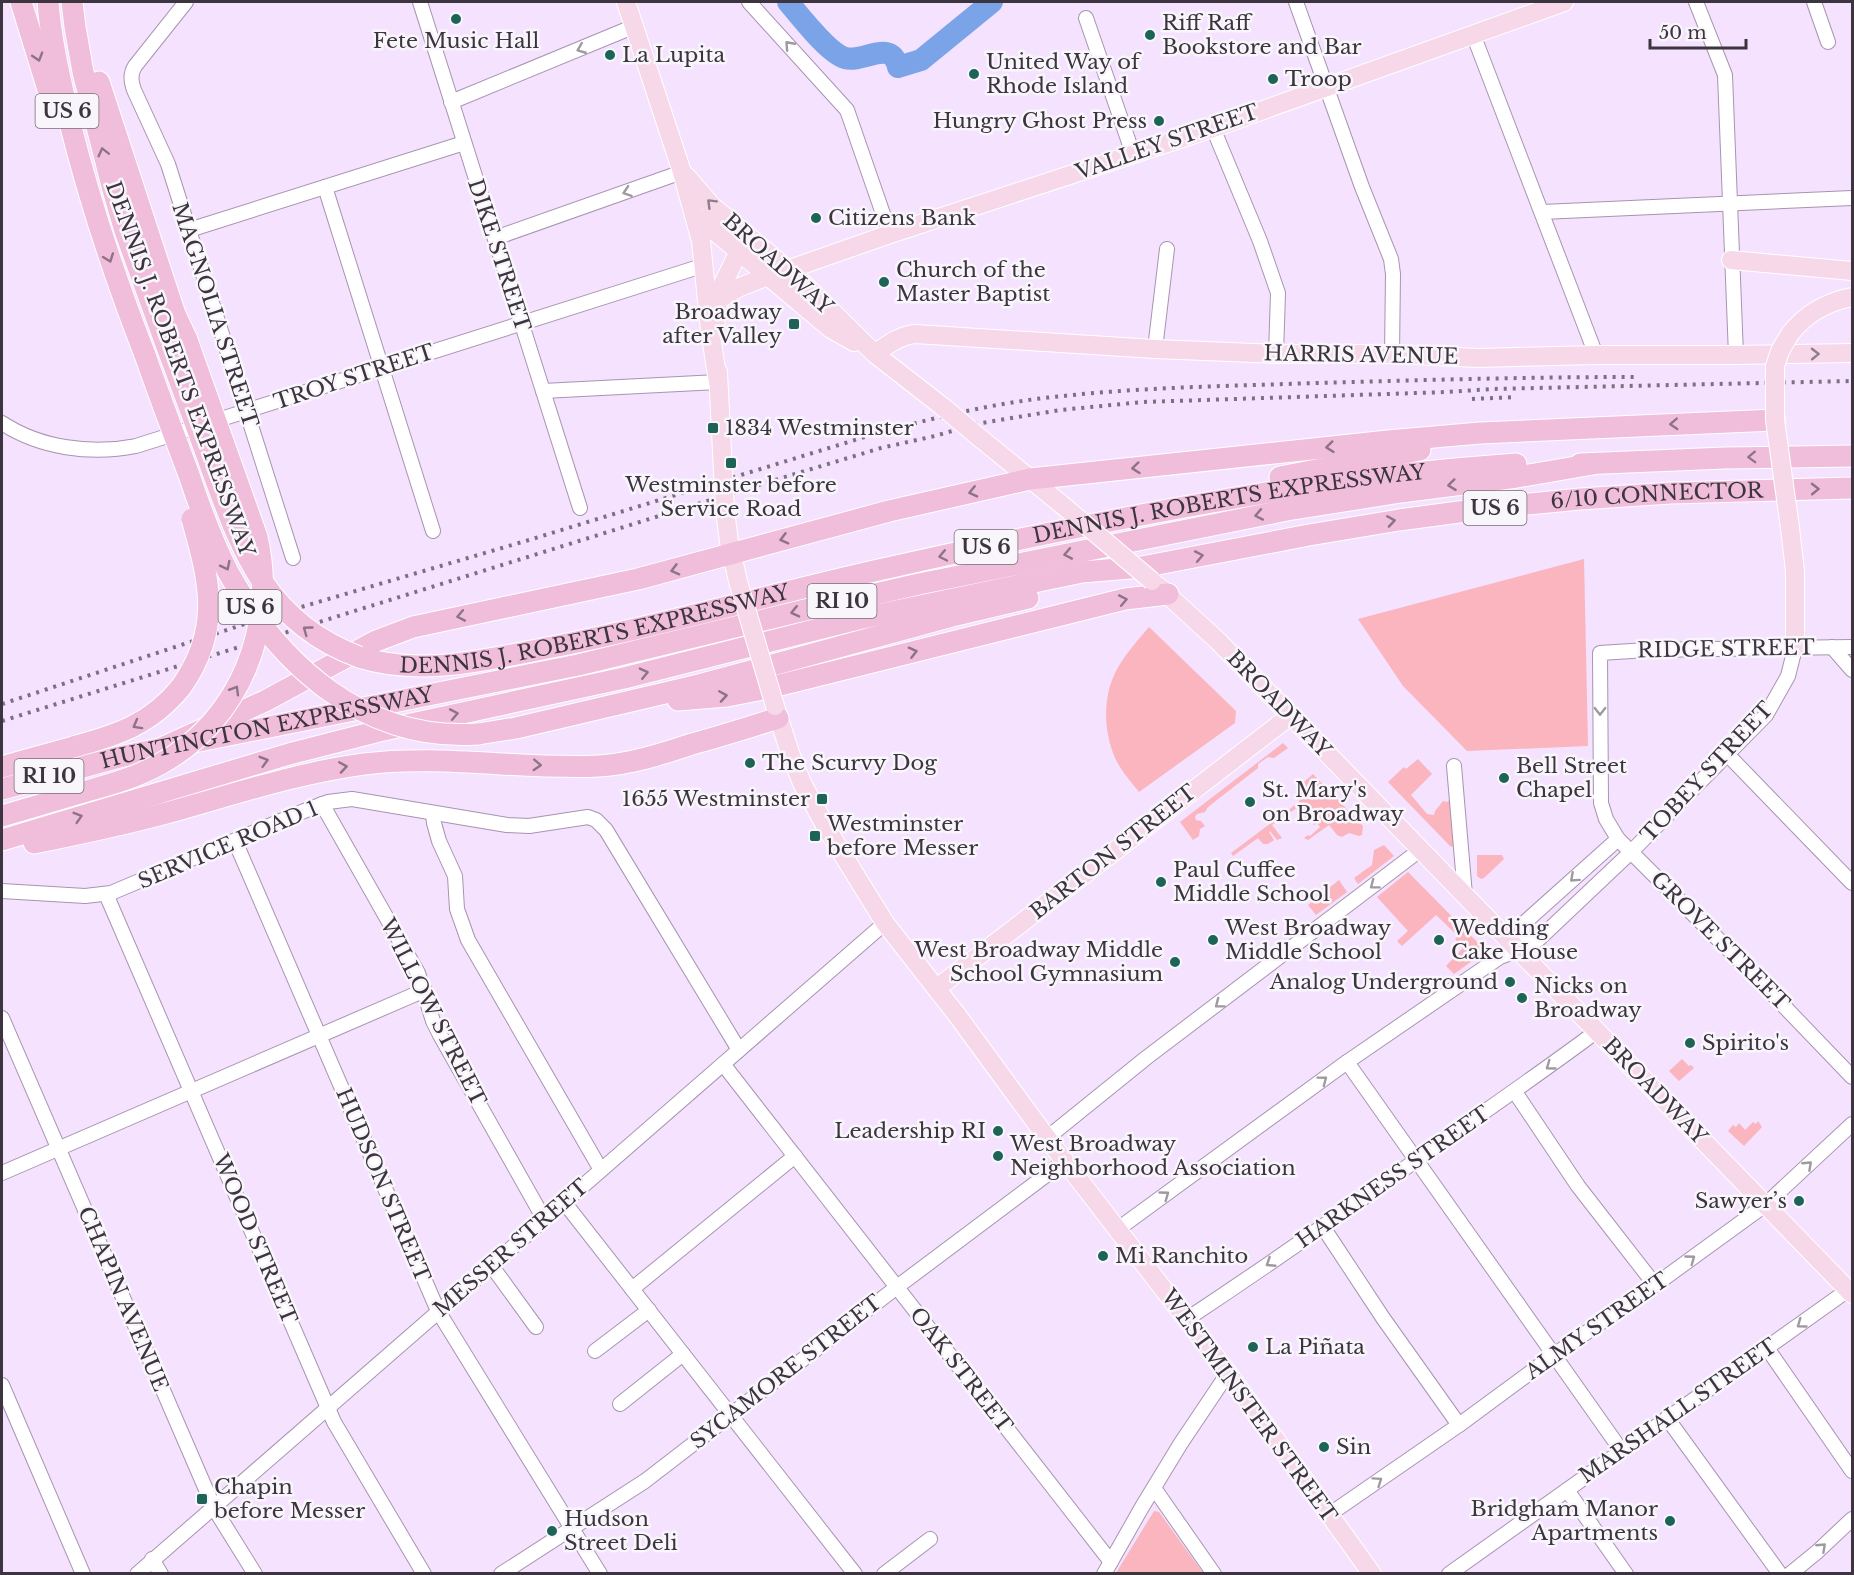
<svg xmlns="http://www.w3.org/2000/svg" width="1854" height="1575" viewBox="0 0 1854 1575" font-family="'Libre Baskerville',serif">
<rect width="100%" height="100%" fill="#f5e2fe"/>
<g fill="#fab5be">
<path d="M 1584,559 L 1588,746 L 1467,751 L 1403,686 L 1358,619 Z"/>
<path d="M 1149,627 L 1236,711 L 1235,723 L 1139,792 C 1132,783 1123,773 1117,762 C 1102,732 1102,692 1120,664 C 1128,651 1139,639 1149,627 Z"/>
<path d="M 1283,743 L 1288,748 L 1274,758 L 1268,757 L 1258,764 L 1258,768 L 1208,807 L 1205,812 L 1197,814 L 1195,817 L 1196,820 L 1201,821 L 1205,826 L 1200,829 L 1199,836 L 1193,840 L 1180,822 Z"/>
<path d="M 1418,759 L 1432,774 L 1411,795 L 1427,814 L 1434,815 L 1435,811 L 1443,801 L 1447,802 L 1451,799 L 1455,845 L 1451,847 L 1388,782 L 1404,767 L 1406,769 Z"/>
<path d="M 1313,774 L 1363,826 L 1362,835 L 1359,836 L 1349,833 L 1342,837 L 1337,835 L 1329,825 L 1308,840 L 1304,838 L 1308,835 L 1310,836 L 1320,827 L 1317,823 L 1314,825 L 1302,809 L 1301,805 L 1272,825 L 1282,838 L 1277,840 L 1270,831 L 1269,832 L 1274,840 L 1268,844 L 1263,844 L 1258,838 L 1233,856 L 1231,853 L 1299,802 L 1300,796 L 1296,791 L 1298,787 Z"/>
<path d="M 1384,845 L 1394,856 L 1358,884 L 1354,878 L 1372,865 L 1374,850 Z"/>
<path d="M 1502,855 L 1504,859 L 1484,878 L 1481,879 L 1477,876 L 1477,855 Z"/>
<path d="M 1408,872 L 1486,951 L 1454,974 L 1446,966 L 1463,948 L 1455,939 L 1458,936 L 1436,915 L 1402,946 L 1397,941 L 1408,931 L 1377,897 Z"/>
<path d="M 1339,880 L 1347,892 L 1316,915 L 1308,905 Z"/>
<path d="M 1682,1059 L 1689,1066 L 1691,1065 L 1694,1068 L 1679,1081 L 1669,1071 Z"/>
<path d="M 1758,1121 L 1762,1127 L 1744,1146 L 1728,1131 L 1733,1125 L 1736,1127 L 1739,1123 L 1745,1130 L 1753,1122 L 1756,1124 Z"/>
<path d="M 1154,1511 L 1159,1512 L 1203,1573 L 1116,1573 Z"/>
</g>
<g fill="none" stroke-linecap="round" stroke-linejoin="round">
<path stroke="#7ba4e8" stroke-width="22" d="M 788,2 C 800,16 828,53 845,58 C 864,63 891,38 898,67 L 921,60 L 992,2"/>
<g stroke="#a795af" stroke-width="16">
<g id="minor">
<path d="M 186,2 L 135,66 C 130,74 131,81 134,90 L 168,164 L 293,558"/>
<path d="M 420,2 L 580,508"/>
<path d="M 749,2 L 847,110 L 890,234"/>
<path d="M 1296,2 L 1362,187 L 1391,259 L 1393,274 L 1392,354"/>
<path d="M 1696,2 L 1725,75 L 1736,355"/>
<path d="M 1814,2 L 1828,42"/>
<path d="M 1086,18 L 1133,154"/>
<path d="M 1473,34 L 1596,355"/>
<path d="M 451,102 L 635,26"/>
<path d="M 1213,128 L 1260,241 L 1278,293 L 1276,354"/>
<path d="M 325,187 L 433,531"/>
<path d="M 1542,212 L 1852,198"/>
<path d="M 189,230 L 464,143"/>
<path d="M 495,238 L 682,172"/>
<path d="M 1155,349 L 1167,249"/>
<path d="M 543,391 L 718,382"/>
<path d="M 2,423 C 40,448 91,455 136,446 L 705,265"/>
<path d="M 1832,647 L 1852,670"/>
<path d="M 1852,647 L 1647,650 L 1600,653 L 1601,803 L 1606,819 L 1618,839 L 1756,977 L 1852,1077"/>
<path d="M 1727,754 L 1852,883"/>
<path d="M 1454,766 L 1465,895"/>
<path d="M 322,804 L 418,973 L 433,1021 L 440,1035 L 544,1219"/>
<path d="M 433,814 L 434,823 L 439,841 L 455,876 L 457,909 L 468,940 L 601,1170"/>
<path d="M 235,841 L 438,1311 L 600,1574"/>
<path d="M 2,891 L 85,896 L 111,893 L 304,811 L 328,802 L 352,799 L 507,825 L 529,826 L 588,817 L 596,820 L 606,830 L 739,1050"/>
<path d="M 106,894 L 334,1422 L 424,1574"/>
<path d="M 1519,950 L 1523,924 L 1618,839"/>
<path d="M 2,1018 L 214,1508 L 255,1574"/>
<path d="M 1347,1062 L 1621,1450"/>
<path d="M 723,1064 L 1111,1562"/>
<path d="M 1515,1092 L 1578,1186 L 1655,1285"/>
<path d="M 1047,1138 L 1146,1058 L 1420,850"/>
<path d="M 2,1173 L 425,990"/>
<path d="M 564,1202 L 855,1574"/>
<path d="M 1323,1227 L 1383,1318 L 1459,1425"/>
<path d="M 1118,1229 L 1347,1062 L 1500,957 L 1519,950 L 1539,939 L 1631,852 L 1766,715 L 1788,676 L 1795,648"/>
<path d="M 491,1265 L 536,1327"/>
<path d="M 632,1289 L 795,1156"/>
<path d="M 1187,1319 C 1264,1268 1340,1215 1415,1161 C 1476,1117 1537,1076 1597,1031"/>
<path d="M 1767,1348 L 1852,1471"/>
<path d="M 595,1351 L 649,1310"/>
<path d="M 2,1385 L 83,1574"/>
<path d="M 620,1404 L 683,1354"/>
<path d="M 1667,1418 L 1780,1574"/>
<path d="M 1154,1488 L 1214,1574"/>
<path d="M 1567,1490 L 1626,1574"/>
<path d="M 1330,1514 L 1459,1425 L 1554,1355 L 1655,1285 L 1765,1205 L 1852,1124"/>
<path d="M 152,1559 L 161,1574"/>
<path d="M 137,1574 L 885,923"/>
<path d="M 501,1574 L 645,1481 L 897,1287 L 1065,1161"/>
<path d="M 884,1574 L 930,1539"/>
<path d="M 1104,1574 L 1142,1507 L 1181,1443 L 1228,1373"/>
<path d="M 1449,1574 L 1848,1290"/>
<path d="M 1790,1574 L 1817,1552 L 1852,1519"/>
</g>
</g>
<g stroke="#fff" stroke-width="20">
<g id="major">
<path d="M 626,2 L 682,172 L 701,241 L 710,330 L 718,382"/>
<path d="M 686,176 L 712,206 L 798,278 L 875,354 L 943,407"/>
<path d="M 694,214 L 831,329 L 854,342"/>
<path d="M 1731,260 L 1852,271"/>
<path d="M 787,270 L 890,234 L 1213,128 L 1564,2"/>
<path d="M 718,300 L 740,287 L 768,276"/>
<path d="M 716,321 L 718,300 L 722,286 L 739,251 L 742,232"/>
<path d="M 1790,334 C 1806,313 1827,302 1852,297"/>
<path d="M 875,354 C 888,344 899,336 915,334 L 1155,349 L 1276,354 L 1392,354 L 1479,358 L 1596,355 L 1736,355 L 1852,353"/>
<path d="M 718,372 L 723,472"/>
<path d="M 980,438 L 1061,504"/>
<path d="M 725,510 L 729,542 L 739,585"/>
<path d="M 1790,528 L 1795,571 L 1795,648"/>
<path d="M 1158,586 L 1218,641 L 1852,1294"/>
<path d="M 775,706 L 790,753 L 802,783 L 827,829 L 885,923 L 957,1015 L 1047,1138 L 1228,1373 L 1372,1574"/>
<path d="M 937,988 L 1290,716"/>
</g>
</g>
<g stroke="#fff" stroke-width="23">
<g id="highway">
<path d="M 21,2 L 54,109"/>
<path d="M 48,2 C 51,43 61,83 70,123 C 90,203 115,278 145,355"/>
<path d="M 72,2 L 75,27 L 83,72 L 112,186 L 125,231 L 167,347"/>
<path d="M 99,82 L 164,281 L 175,314 L 187,340"/>
<path d="M 1580,464 L 1725,458 L 1852,456"/>
<path d="M 1280,477 L 1420,450"/>
<path id="s1" d="M 359,657 C 422,677 489,659 552,647 C 666,625 778,592 892,567 C 1030,536 1170,507 1310,486 C 1379,476 1447,469 1516,464"/>
<path d="M 678,700 L 727,696 L 768,688 L 1125,599 L 1168,594"/>
<path d="M 478,734 L 516,728 L 699,685 L 952,616 L 1028,598"/>
<path d="M 164,747 L 265,701 L 376,641 L 413,627 L 638,579 L 889,511 L 1030,479 L 1388,441 L 1480,433 L 1775,420"/>
<path d="M 2,767 C 25,760 49,754 73,747 C 118,735 151,724 181,687"/>
<path id="s2" d="M 2,789 L 119,757 L 578,665 L 805,610 L 919,584 L 1287,510 L 1401,492 L 1517,477 L 1593,464"/>
<path d="M 2,816 L 87,791"/>
<path id="s3" d="M 2,840 L 289,754 L 379,731 L 624,678 L 858,619 L 1082,572 L 1142,567 L 1309,535 L 1399,520 L 1489,508 L 1580,499 L 1671,493 L 1852,488"/>
<path d="M 34,843 C 78,834 122,825 166,813 C 232,795 296,773 364,764 C 443,754 521,770 599,766 C 631,764 662,754 692,744 C 721,736 750,727 778,718"/>
</g>
</g>
<use href="#minor" stroke="#fff" stroke-width="14"/>
<use href="#major" stroke="#f6d8e9" stroke-width="18"/>
<use href="#highway" stroke="#f0bedb" stroke-width="21"/>
<g stroke="#7b7080" stroke-width="4" stroke-dasharray="3 6" stroke-linecap="butt">
<path d="M 1472,399 L 1517,397"/>
<path d="M 2,704 L 257,620 L 529,540 L 868,436 C 932,418 997,402 1063,396 C 1147,387 1232,386 1316,383 C 1422,380 1528,377 1634,377"/>
<path d="M 2,721 L 752,487 L 881,448 L 935,436 L 976,424 L 1060,410 L 1143,402 L 1447,392 L 1492,389 L 1852,381"/>
</g>
<g stroke="#fff" stroke-width="20" stroke-linecap="butt">
<g id="major-bridge">
<path d="M 943,407 L 980,438"/>
<path d="M 723,472 L 725,510"/>
<path d="M 1061,504 L 1152,581"/>
<path d="M 1790,528 L 1775,420 L 1775,366 L 1780,351 L 1790,334"/>
<path d="M 739,585 L 775,706"/>
</g>
</g>
<g stroke="#fff" stroke-width="23" stroke-linecap="butt">
<g id="highway-bridge">
<path d="M 167,347 C 182,387 197,427 211,467 C 242,552 267,623 359,657"/>
<path d="M 145,355 C 159,395 174,435 189,475 C 200,508 212,541 228,572 C 280,666 365,742 478,734"/>
<path d="M 181,687 C 222,629 210,582 192,519"/>
<path d="M 87,791 C 112,784 137,777 160,764 C 241,720 277,625 257,537 L 187,340"/>
</g>
</g>
<use href="#major-bridge" stroke="#f6d8e9" stroke-width="18"/>
<use href="#highway-bridge" stroke="#f0bedb" stroke-width="21"/>
</g>
<defs><path id="oneway-chevron" d="M-2-3.5L2.5 0L-2 3.5" fill="none" stroke-width="1.6" stroke-linecap="round" stroke-linejoin="round" transform="scale(1.5)"/></defs>
<g stroke="#9e9a9f">
<use href="#oneway-chevron" transform="translate(789 45) rotate(-132)"/>
<use href="#oneway-chevron" transform="translate(581 49) rotate(158)"/>
<use href="#oneway-chevron" transform="translate(627 192) rotate(161)"/>
<use href="#oneway-chevron" transform="translate(1600 711) rotate(90)"/>
<use href="#oneway-chevron" transform="translate(1574 878) rotate(138)"/>
<use href="#oneway-chevron" transform="translate(1374 885) rotate(143)"/>
<use href="#oneway-chevron" transform="translate(1219 1004) rotate(143)"/>
<use href="#oneway-chevron" transform="translate(1550 1066) rotate(144)"/>
<use href="#oneway-chevron" transform="translate(1323 1080) rotate(-37)"/>
<use href="#oneway-chevron" transform="translate(1808 1165) rotate(-43)"/>
<use href="#oneway-chevron" transform="translate(1165 1195) rotate(-36)"/>
<use href="#oneway-chevron" transform="translate(1691 1259) rotate(-36)"/>
<use href="#oneway-chevron" transform="translate(1270 1263) rotate(147)"/>
<use href="#oneway-chevron" transform="translate(1801 1324) rotate(144)"/>
<use href="#oneway-chevron" transform="translate(1378 1481) rotate(-35)"/>
<use href="#oneway-chevron" transform="translate(1822 1547) rotate(-43)"/>
</g>
<g stroke="#8d7385">
<use href="#oneway-chevron" transform="translate(38 57) rotate(73)"/>
<use href="#oneway-chevron" transform="translate(103 152) rotate(-104)"/>
<use href="#oneway-chevron" transform="translate(109 258) rotate(70)"/>
<use href="#oneway-chevron" transform="translate(1674 424) rotate(177)"/>
<use href="#oneway-chevron" transform="translate(1330 447) rotate(174)"/>
<use href="#oneway-chevron" transform="translate(1752 457) rotate(178)"/>
<use href="#oneway-chevron" transform="translate(1136 468) rotate(174)"/>
<use href="#oneway-chevron" transform="translate(1452 485) rotate(173)"/>
<use href="#oneway-chevron" transform="translate(1815 489) rotate(-1)"/>
<use href="#oneway-chevron" transform="translate(973 492) rotate(167)"/>
<use href="#oneway-chevron" transform="translate(1259 515) rotate(169)"/>
<use href="#oneway-chevron" transform="translate(1391 521) rotate(-9)"/>
<use href="#oneway-chevron" transform="translate(784 539) rotate(165)"/>
<use href="#oneway-chevron" transform="translate(1068 554) rotate(169)"/>
<use href="#oneway-chevron" transform="translate(943 556) rotate(168)"/>
<use href="#oneway-chevron" transform="translate(1199 556) rotate(-11)"/>
<use href="#oneway-chevron" transform="translate(226 566) rotate(63)"/>
<use href="#oneway-chevron" transform="translate(675 570) rotate(165)"/>
<use href="#oneway-chevron" transform="translate(1123 600) rotate(-11)"/>
<use href="#oneway-chevron" transform="translate(795 612) rotate(167)"/>
<use href="#oneway-chevron" transform="translate(461 616) rotate(169)"/>
<use href="#oneway-chevron" transform="translate(307 630) rotate(-144)"/>
<use href="#oneway-chevron" transform="translate(913 652) rotate(-14)"/>
<use href="#oneway-chevron" transform="translate(644 673) rotate(-13)"/>
<use href="#oneway-chevron" transform="translate(235 690) rotate(-59)"/>
<use href="#oneway-chevron" transform="translate(723 696) rotate(-9)"/>
<use href="#oneway-chevron" transform="translate(454 714) rotate(-11)"/>
<use href="#oneway-chevron" transform="translate(137 725) rotate(151)"/>
<use href="#oneway-chevron" transform="translate(264 761) rotate(-16)"/>
<use href="#oneway-chevron" transform="translate(537 765) rotate(3)"/>
<use href="#oneway-chevron" transform="translate(343 767) rotate(-9)"/>
<use href="#oneway-chevron" transform="translate(78 817) rotate(-17)"/>
</g>
<g stroke="#907e8c">
<use href="#oneway-chevron" transform="translate(711 203) rotate(-135)"/>
<use href="#oneway-chevron" transform="translate(1815 354) rotate(-1)"/>
</g>
<g fill="#1d6357" stroke="#f9f6fb" stroke-width="2">
<circle cx="456" cy="19" r="6"/>
<circle cx="1150" cy="35" r="6"/>
<circle cx="610" cy="55" r="6"/>
<circle cx="974" cy="74" r="6"/>
<circle cx="1273" cy="79" r="6"/>
<circle cx="1159" cy="121" r="6"/>
<circle cx="816" cy="218" r="6"/>
<circle cx="884" cy="282" r="6"/>
<rect x="788" y="318" width="12" height="12" rx="3"/>
<rect x="707" y="422" width="12" height="12" rx="3"/>
<rect x="725" y="457" width="12" height="12" rx="3"/>
<circle cx="750" cy="763" r="6"/>
<circle cx="1504" cy="778" r="6"/>
<rect x="816" y="793" width="12" height="12" rx="3"/>
<circle cx="1250" cy="802" r="6"/>
<rect x="809" y="830" width="12" height="12" rx="3"/>
<circle cx="1161" cy="882" r="6"/>
<circle cx="1213" cy="940" r="6"/>
<circle cx="1439" cy="940" r="6"/>
<circle cx="1175" cy="962" r="6"/>
<circle cx="1510" cy="982" r="6"/>
<circle cx="1522" cy="998" r="6"/>
<circle cx="1690" cy="1043" r="6"/>
<circle cx="998" cy="1131" r="6"/>
<circle cx="998" cy="1156" r="6"/>
<circle cx="1799" cy="1201" r="6"/>
<circle cx="1103" cy="1256" r="6"/>
<circle cx="1253" cy="1347" r="6"/>
<circle cx="1324" cy="1447" r="6"/>
<rect x="196" y="1493" width="12" height="12" rx="3"/>
<circle cx="1670" cy="1521" r="6"/>
<circle cx="552" cy="1531" r="6"/>
</g>
<g text-anchor="middle" dominant-baseline="central" stroke-width="5" stroke-linejoin="round" paint-order="stroke">
<g fill="#f9f6fb" stroke="#756f77" stroke-width="1.5">
<rect x="35.5" y="94" width="63" height="34" rx="4.5"/>
<rect x="1463.5" y="491" width="63" height="34" rx="4.5"/>
<rect x="954.5" y="530" width="63" height="34" rx="4.5"/>
<rect x="807.5" y="584" width="69" height="34" rx="4.5"/>
<rect x="218.5" y="590" width="63" height="34" rx="4.5"/>
<rect x="14.5" y="759" width="69" height="34" rx="4.5"/>
</g>
<g font-size="20" font-weight="bold" fill="#3c353f">
<text x="67" y="111">US 6</text>
<text x="1495" y="508">US 6</text>
<text x="986" y="547">US 6</text>
<text x="842" y="601">RI 10</text>
<text x="250" y="607">US 6</text>
<text x="49" y="776">RI 10</text>
</g>
<g font-size="21" fill="#3c353f" stroke="#f9f6fb" text-anchor="start">
<text x="1162" y="23">Riff Raff<tspan x="1162" dy="24">Bookstore and Bar</tspan></text>
<text x="456" y="41" text-anchor="middle">Fete Music Hall</text>
<text x="622" y="55">La Lupita</text>
<text x="986" y="62">United Way of<tspan x="986" dy="24">Rhode Island</tspan></text>
<text x="1285" y="79">Troop</text>
<text x="1147" y="121" text-anchor="end">Hungry Ghost Press</text>
<text x="828" y="218">Citizens Bank</text>
<text x="896" y="270">Church of the<tspan x="896" dy="24">Master Baptist</tspan></text>
<text x="782" y="312" text-anchor="end">Broadway<tspan x="782" dy="24">after Valley</tspan></text>
<text x="725" y="428">1834 Westminster</text>
<text x="731" y="485" text-anchor="middle">Westminster before<tspan x="731" dy="24">Service Road</tspan></text>
<text x="762" y="763">The Scurvy Dog</text>
<text x="1516" y="766">Bell Street<tspan x="1516" dy="24">Chapel</tspan></text>
<text x="1262" y="790">St. Mary's<tspan x="1262" dy="24">on Broadway</tspan></text>
<text x="810" y="799" text-anchor="end">1655 Westminster</text>
<text x="827" y="824">Westminster<tspan x="827" dy="24">before Messer</tspan></text>
<text x="1173" y="870">Paul Cuffee<tspan x="1173" dy="24">Middle School</tspan></text>
<text x="1225" y="928">West Broadway<tspan x="1225" dy="24">Middle School</tspan></text>
<text x="1451" y="928">Wedding<tspan x="1451" dy="24">Cake House</tspan></text>
<text x="1163" y="950" text-anchor="end">West Broadway Middle<tspan x="1163" dy="24">School Gymnasium</tspan></text>
<text x="1498" y="982" text-anchor="end">Analog Underground</text>
<text x="1534" y="986">Nicks on<tspan x="1534" dy="24">Broadway</tspan></text>
<text x="1702" y="1043">Spirito's</text>
<text x="986" y="1131" text-anchor="end">Leadership RI</text>
<text x="1010" y="1144">West Broadway<tspan x="1010" dy="24">Neighborhood Association</tspan></text>
<text x="1787" y="1201" text-anchor="end">Sawyer’s</text>
<text x="1115" y="1256">Mi Ranchito</text>
<text x="1265" y="1347">La Piñata</text>
<text x="1336" y="1447">Sin</text>
<text x="214" y="1487">Chapin<tspan x="214" dy="24">before Messer</tspan></text>
<text x="1658" y="1509" text-anchor="end">Bridgham Manor<tspan x="1658" dy="24">Apartments</tspan></text>
<text x="564" y="1519">Hudson<tspan x="564" dy="24">Street Deli</tspan></text>
</g>
<g font-size="21" fill="#3c353f" stroke="#f9f6fb">
<text transform="translate(1167 142) rotate(-19)">VALLEY STREET</text>
<text transform="translate(499 255) rotate(72)">DIKE STREET</text>
<text transform="translate(778 264) rotate(42)">BROADWAY</text>
<text transform="translate(215 315) rotate(72)">MAGNOLIA STREET</text>
<text transform="translate(1361 355) rotate(1)">HARRIS AVENUE</text>
<text transform="translate(180 369) rotate(70)">DENNIS J. ROBERTS EXPRESSWAY</text>
<text transform="translate(354 377) rotate(-18)">TROY STREET</text>
<text stroke="none"><textPath href="#s3" startOffset="1694">6/10 CONNECTOR</textPath></text>
<text stroke="none"><textPath href="#s1" startOffset="888">DENNIS J. ROBERTS EXPRESSWAY</textPath></text>
<text stroke="none"><textPath href="#s1" startOffset="240">DENNIS J. ROBERTS EXPRESSWAY</textPath></text>
<text transform="translate(1726 649) rotate(-1)">RIDGE STREET</text>
<text transform="translate(1279 704) rotate(46)">BROADWAY</text>
<text stroke="none"><textPath href="#s2" startOffset="272">HUNTINGTON EXPRESSWAY</textPath></text>
<text transform="translate(1707 772) rotate(-47)">TOBEY STREET</text>
<text transform="translate(228 845) rotate(-23)">SERVICE ROAD 1</text>
<text transform="translate(1113 852) rotate(-38)">BARTON STREET</text>
<text transform="translate(1720 941) rotate(45)">GROVE STREET</text>
<text transform="translate(433 1012) rotate(63)">WILLOW STREET</text>
<text transform="translate(1655 1091) rotate(46)">BROADWAY</text>
<text transform="translate(1393 1177) rotate(-35)">HARKNESS STREET</text>
<text transform="translate(383 1185) rotate(67)">HUDSON STREET</text>
<text transform="translate(255 1239) rotate(67)">WOOD STREET</text>
<text transform="translate(511 1248) rotate(-41)">MESSER STREET</text>
<text transform="translate(123 1299) rotate(67)">CHAPIN AVENUE</text>
<text transform="translate(1597 1326) rotate(-35)">ALMY STREET</text>
<text transform="translate(961 1370) rotate(52)">OAK STREET</text>
<text transform="translate(786 1372) rotate(-38)">SYCAMORE STREET</text>
<text transform="translate(1249 1406) rotate(54)">WESTMINSTER STREET</text>
<text transform="translate(1678 1411) rotate(-35)">MARSHALL STREET</text>
</g>
</g>
<rect width="1854" height="1575" fill="none" stroke="#3c353f" stroke-width="6"/>
<path d="M1650 39v9h96v-9" fill="none" stroke="#3c353f" stroke-width="3"/>
<text x="1659" y="39" font-size="18" fill="#3c353f" stroke="#f9f6fb" stroke-width="4.5" paint-order="stroke">50 m</text>
</svg>
